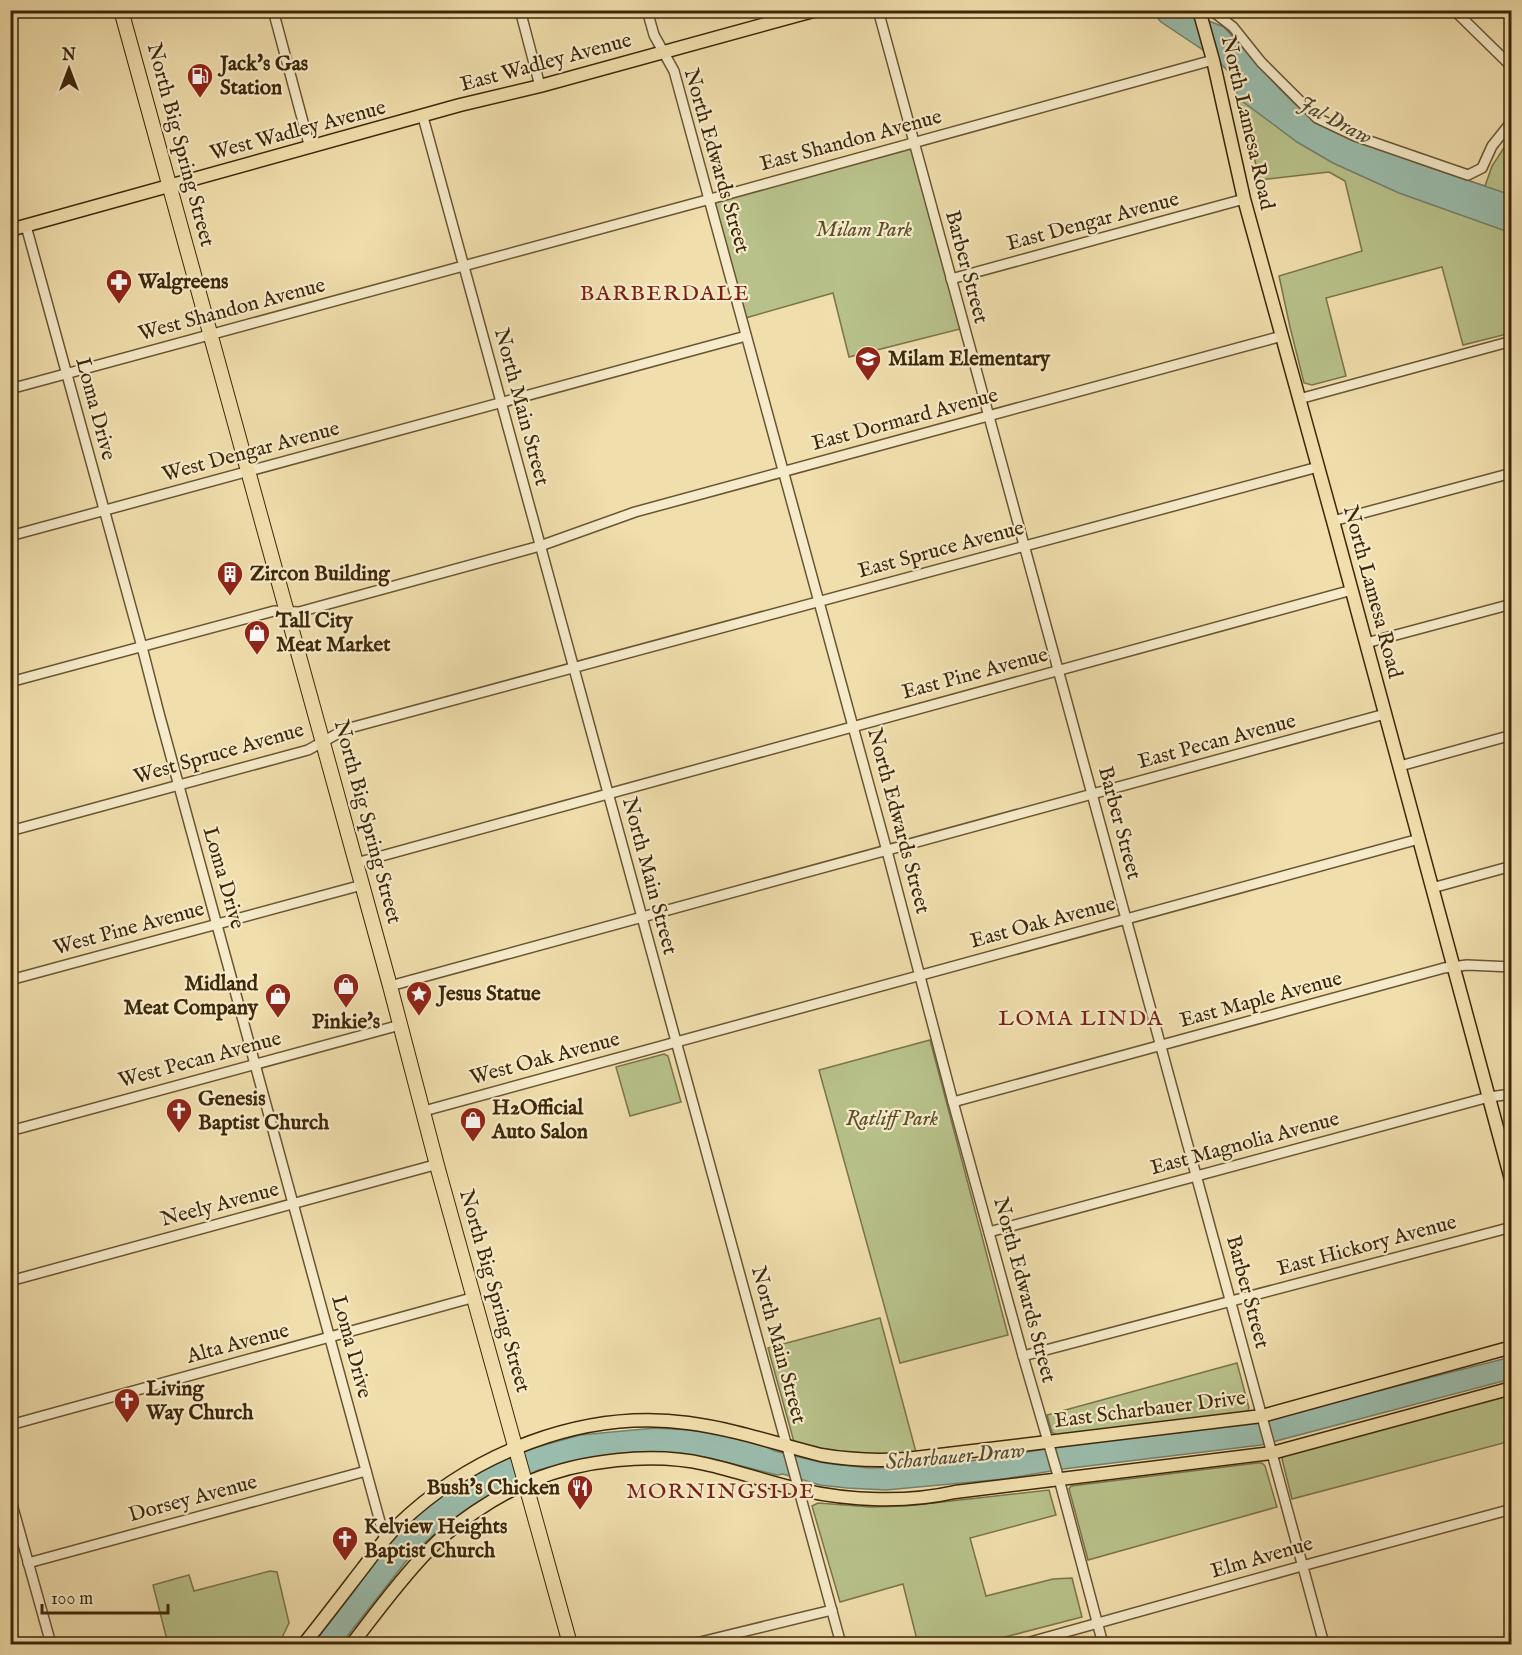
<svg xmlns="http://www.w3.org/2000/svg" width="1522" height="1655" viewBox="0 0 1522 1655" font-family="'IM FELL English',serif">
<rect width="100%" height="100%" fill="#f0deac"/>
<filter id="stains"><feTurbulence type="fractalNoise" baseFrequency=".00333" numOctaves="4"/><feColorMatrix values="0 0 0 0 .2 0 0 0 0 .09 0 0 0 0 .02 0 0 0 .5 -.17"/></filter>
<radialGradient id="worn" r=".72"><stop offset=".6" stop-color="#630" stop-opacity="0"/><stop offset="1" stop-color="#630" stop-opacity=".3"/></radialGradient>
<g fill="#b8c18a" stroke="#7b744a" stroke-width="1.5">
<path d="M 1234,38 C 1257,64 1282,98 1311,116 C 1361,148 1429,167 1485,186 L 1492,166 L 1511,137 L 1511,333 L 1463,345 L 1442,267 L 1326,298 L 1346,376 L 1312,385 L 1304,383 L 1290,327 L 1279,276 L 1362,251 L 1345,181 L 1329,172 L 1260,180 L 1232,75 Z"/>
<path d="M 914,143 L 964,328 L 849,357 L 833,293 L 742,319 L 709,199 Z"/>
<path d="M 930,1040 L 1008,1335 L 900,1363 L 819,1070 Z"/>
<path d="M 664,1054 L 668,1056 L 681,1102 L 630,1116 L 616,1067 Z"/>
<path d="M 880,1318 L 916,1452 L 870,1455 L 830,1451 L 794,1442 L 768,1348 Z"/>
<path d="M 1237,1363 L 1249,1408 L 1247,1412 L 1056,1435 L 1052,1432 L 1047,1415 Z"/>
<path d="M 1511,1393 L 1511,1441 L 1292,1499 L 1282,1459 L 1285,1453 Z"/>
<path d="M 1257,1463 L 1262,1463 L 1265,1466 L 1277,1507 L 1088,1560 L 1069,1489 L 1071,1486 Z"/>
<path d="M 1049,1490 L 1056,1515 L 970,1538 L 986,1596 L 1053,1579 L 1072,1578 L 1082,1617 L 978,1644 L 918,1644 L 903,1584 L 840,1602 L 812,1506 L 818,1503 L 871,1507 L 906,1506 Z"/>
<path d="M 270,1571 L 277,1572 L 289,1623 L 279,1644 L 168,1644 L 153,1585 L 189,1575 L 194,1591 Z"/>
</g>
<g fill="#9abcac" stroke="#75806b" stroke-width="1.5">
<path d="M 1151,11 L 1195,11 L 1209,21 L 1224,27 L 1279,88 L 1295,104 L 1310,116 L 1352,138 L 1420,164 L 1511,195 L 1511,233 L 1399,193 L 1333,163 L 1297,142 L 1238,98 L 1232,75 L 1215,58 L 1161,22 Z"/>
<path d="M 1511,1357 L 1511,1379 L 1261,1445 L 1063,1469 L 1004,1479 L 886,1490 L 847,1488 L 820,1485 L 783,1474 L 777,1475 L 710,1458 L 678,1453 L 634,1452 L 609,1455 L 538,1470 L 466,1510 L 441,1528 L 411,1555 L 341,1644 L 313,1644 L 357,1587 L 387,1545 L 428,1506 L 474,1474 L 498,1463 L 530,1449 L 580,1435 L 655,1428 L 689,1430 L 726,1435 L 758,1443 L 775,1451 L 824,1463 L 869,1468 L 913,1467 L 970,1461 L 1058,1447 L 1255,1422 Z"/>
</g>
<g fill="none" stroke-linecap="round" stroke-linejoin="round">
<g stroke="#6a5532" stroke-width="12">
<g id="minor">
<path d="M 273,10 L 310,148"/>
<path d="M 520,10 L 540,86"/>
<path d="M 647,10 L 654,35 L 674,71 L 887,851 L 953,1102 L 1023,1356 L 1059,1479 L 1103,1644"/>
<path d="M 878,10 L 1324,1644"/>
<path d="M 1211,10 L 1233,27 L 1261,62 L 1317,118 L 1355,136 L 1468,175 L 1482,168 L 1492,146 L 1512,121"/>
<path d="M 1454,10 L 1512,67"/>
<path d="M 423,117 L 841,1644"/>
<path d="M 26,226 L 142,647 L 159,713 L 385,1540"/>
<path d="M 951,279 L 1244,199"/>
<path d="M 10,389 L 714,198 L 1213,60"/>
<path d="M 1299,399 L 1512,341"/>
<path d="M 1333,521 L 1512,473"/>
<path d="M 10,536 L 746,336"/>
<path d="M 1366,643 L 1512,604"/>
<path d="M 10,682 L 274,611 L 299,612 L 540,546 L 635,512 L 1282,336"/>
<path d="M 1400,766 L 1512,735"/>
<path d="M 10,831 L 308,750 L 346,729 L 1318,467"/>
<path d="M 356,863 L 1352,590"/>
<path d="M 1432,888 L 1512,866"/>
<path d="M 10,980 L 362,885"/>
<path d="M 390,986 L 1385,714"/>
<path d="M 953,1102 L 1444,968 L 1467,965 L 1512,967"/>
<path d="M 424,1111 L 1419,839"/>
<path d="M 10,1131 L 400,1025"/>
<path d="M 989,1232 L 1489,1097 L 1512,1094"/>
<path d="M 10,1281 L 438,1164"/>
<path d="M 1023,1356 L 1512,1227"/>
<path d="M 10,1425 L 475,1297"/>
<path d="M 10,1497 L 51,1644"/>
<path d="M 28,1563 L 366,1471"/>
<path d="M 692,1644 L 832,1610"/>
<path d="M 1023,1644 L 1302,1566 L 1512,1509"/>
</g>
</g>
<g stroke="#3e2709" stroke-width="15">
<g id="major">
<path d="M 1199,10 L 1213,60 L 1244,199 L 1333,521 L 1512,1183"/>
<path d="M 10,230 L 460,105 L 540,86 L 817,10"/>
<path d="M 304,1644 C 324,1619 343,1594 363,1568 C 374,1554 384,1539 397,1526 C 472,1453 583,1409 688,1423 C 734,1429 777,1444 821,1455 C 850,1460 877,1461 906,1459 L 1262,1416 L 1512,1347"/>
<path d="M 352,1644 C 376,1613 399,1581 426,1553 C 453,1524 495,1496 531,1481 C 581,1460 652,1452 705,1464 C 738,1471 769,1483 802,1490 C 850,1501 907,1503 955,1492 L 1272,1453 L 1512,1388"/>
</g>
</g>
<g stroke="#3e2709" stroke-width="16">
<path id="highway" d="M 121,10 L 390,986 L 438,1169 L 570,1644"/>
</g>
<use href="#minor" stroke="#f5eac9" stroke-width="9"/>
<use href="#major" stroke="#f0deac" stroke-width="12"/>
<use href="#highway" stroke="#f0deac" stroke-width="14"/>
</g>
<defs>
<g id="fuel-pin" transform="scale(1.35)"><path d="M0 17L-7.5 6A9.5 9.5 0 1 1 7.5 6Z" fill="#8f2418" stroke="#f5eac9"/><path d="M-5.5-6h7V0h2V4h1.3V-2.5L3-4.5l.8-.8L6-3V5H2.5V1h-1V6h-7ZM-4.2-4.7v3.2H.2V-4.7Z" fill="#fff"/></g>
<g id="pharmacy-pin" transform="scale(1.35)"><path d="M0 17L-7.5 6A9.5 9.5 0 1 1 7.5 6Z" fill="#8f2418" stroke="#f5eac9"/><path d="M-2-6h4v4h4v4h-4v4h-4v-4h-4v-4h4Z" fill="#fff"/></g>
<g id="school-pin" transform="scale(1.35)"><path d="M0 17L-7.5 6A9.5 9.5 0 1 1 7.5 6Z" fill="#8f2418" stroke="#f5eac9"/><path d="M0-5L7-2L0 1L-7-2ZM-4 1L0 2.5L4 1V4Q0 6-4 4Z" fill="#fff"/></g>
<g id="building-pin" transform="scale(1.35)"><path d="M0 17L-7.5 6A9.5 9.5 0 1 1 7.5 6Z" fill="#8f2418" stroke="#f5eac9"/><path d="M-4-6H4V6H1V3H-1V6H-4ZM-2.5-4.3h1.7v1.8h-1.7ZM.8-4.3h1.7v1.8H.8ZM-2.5-1h1.7V.8h-1.7ZM.8-1h1.7V.8H.8Z" fill="#fff"/></g>
<g id="shop-pin" transform="scale(1.35)"><path d="M0 17L-7.5 6A9.5 9.5 0 1 1 7.5 6Z" fill="#8f2418" stroke="#f5eac9"/><path d="M-5-2.5h2.3a2.7 3.5 0 0 1 5.4 0H5L5.5 6h-11ZM-1.5-2.5h3a1.5 2.3 0 0 0-3 0Z" fill="#fff"/></g>
<g id="sight-pin" transform="scale(1.35)"><path d="M0 17L-7.5 6A9.5 9.5 0 1 1 7.5 6Z" fill="#8f2418" stroke="#f5eac9"/><path d="M0-6L1.8-2.2L6-1.7L2.9 1.2L3.7 5.4L0 3.3L-3.7 5.4L-2.9 1.2L-6-1.7L-1.8-2.2Z" fill="#fff"/></g>
<g id="church-pin" transform="scale(1.35)"><path d="M0 17L-7.5 6A9.5 9.5 0 1 1 7.5 6Z" fill="#8f2418" stroke="#f5eac9"/><path d="M-1.2-6h2.4v3.5h3.3v2.4h-3.3V6h-2.4V-.1h-3.3v-2.4h3.3Z" fill="#fff"/></g>
<g id="restaurant-pin" transform="scale(1.35)"><path d="M0 17L-7.5 6A9.5 9.5 0 1 1 7.5 6Z" fill="#8f2418" stroke="#f5eac9"/><path d="M-5-6h1v4h1v-4h1v4h1v-4h1v5L-1.5 .5V6h-2V.5L-5-1ZM5-6V6H3V1.5H1.5Q1.5-4 5-6Z" fill="#fff"/></g>
</defs>
<g fill-rule="evenodd">
<use href="#fuel-pin" x="200" y="76"/>
<use href="#pharmacy-pin" x="119" y="282"/>
<use href="#school-pin" x="868" y="359"/>
<use href="#building-pin" x="230" y="574"/>
<use href="#shop-pin" x="257" y="633"/>
<use href="#shop-pin" x="346" y="986"/>
<use href="#sight-pin" x="419" y="994"/>
<use href="#shop-pin" x="278" y="996"/>
<use href="#church-pin" x="179" y="1111"/>
<use href="#shop-pin" x="473" y="1120"/>
<use href="#church-pin" x="127" y="1401"/>
<use href="#restaurant-pin" x="580" y="1488"/>
<use href="#church-pin" x="345" y="1539"/>
</g>
<g text-anchor="middle" dominant-baseline="central" stroke-width="4.5" stroke-linejoin="round" paint-order="stroke">
<g font-size="21" fill="#3e2709" stroke="#f5eac9">
<text transform="translate(546 63) rotate(-15)">East Wadley Avenue</text>
<text transform="translate(1247 123) rotate(77)">North Lamesa Road</text>
<text transform="translate(298 131) rotate(-15)">West Wadley Avenue</text>
<text transform="translate(851 141) rotate(-15)">East Shandon Avenue</text>
<text transform="translate(180 145) rotate(75)">North Big Spring Street</text>
<text transform="translate(716 161) rotate(74)">North Edwards Street</text>
<text transform="translate(1093 222) rotate(-15)">East Dengar Avenue</text>
<text transform="translate(966 267) rotate(75)">Barber Street</text>
<text transform="translate(232 310) rotate(-15)">West Shandon Avenue</text>
<text transform="translate(521 407) rotate(75)">North Main Street</text>
<text transform="translate(95 409) rotate(75)">Loma Drive</text>
<text transform="translate(905 420) rotate(-15)">East Dormard Avenue</text>
<text transform="translate(251 452) rotate(-15)">West Dengar Avenue</text>
<text transform="translate(941 550) rotate(-15)">East Spruce Avenue</text>
<text transform="translate(1372 592) rotate(75)">North Lamesa Road</text>
<text transform="translate(975 674) rotate(-15)">East Pine Avenue</text>
<text transform="translate(1217 742) rotate(-15)">East Pecan Avenue</text>
<text transform="translate(219 754) rotate(-16)">West Spruce Avenue</text>
<text transform="translate(898 821) rotate(75)">North Edwards Street</text>
<text transform="translate(367 822) rotate(75)">North Big Spring Street</text>
<text transform="translate(1119 823) rotate(75)">Barber Street</text>
<text transform="translate(649 876) rotate(75)">North Main Street</text>
<text transform="translate(223 878) rotate(74)">Loma Drive</text>
<text transform="translate(1043 923) rotate(-15)">East Oak Avenue</text>
<text transform="translate(129 929) rotate(-15)">West Pine Avenue</text>
<text transform="translate(1261 1000) rotate(-15)">East Maple Avenue</text>
<text transform="translate(545 1059) rotate(-15)">West Oak Avenue</text>
<text transform="translate(200 1060) rotate(-15)">West Pecan Avenue</text>
<text transform="translate(1245 1144) rotate(-15)">East Magnolia Avenue</text>
<text transform="translate(220 1205) rotate(-15)">Neely Avenue</text>
<text transform="translate(1367 1246) rotate(-15)">East Hickory Avenue</text>
<text transform="translate(1024 1290) rotate(75)">North Edwards Street</text>
<text transform="translate(494 1291) rotate(74)">North Big Spring Street</text>
<text transform="translate(1247 1292) rotate(75)">Barber Street</text>
<text transform="translate(238 1344) rotate(-15)">Alta Avenue</text>
<text transform="translate(778 1345) rotate(75)">North Main Street</text>
<text transform="translate(351 1347) rotate(75)">Loma Drive</text>
<text transform="translate(1150 1410) rotate(-7)">East Scharbauer Drive</text>
<text transform="translate(193 1499) rotate(-15)">Dorsey Avenue</text>
<text transform="translate(1262 1558) rotate(-16)">Elm Avenue</text>
</g>
<g font-size="21" font-weight="bold" fill="#3e2709" stroke="#f5eac9" text-anchor="start">
<text x="220" y="64">Jack's Gas<tspan x="220" dy="24">Station</tspan></text>
<text x="138" y="282">Walgreens</text>
<text x="888" y="359">Milam Elementary</text>
<text x="250" y="574">Zircon Building</text>
<text x="276" y="621">Tall City<tspan x="276" dy="24">Meat Market</tspan></text>
<text x="258" y="984" text-anchor="end">Midland<tspan x="258" dy="24">Meat Company</tspan></text>
<text x="438" y="994">Jesus Statue</text>
<text x="346" y="1022" text-anchor="middle">Pinkie's</text>
<text x="198" y="1099">Genesis<tspan x="198" dy="24">Baptist Church</tspan></text>
<text x="492" y="1108">H2Official<tspan x="492" dy="24">Auto Salon</tspan></text>
<text x="146" y="1389">Living<tspan x="146" dy="24">Way Church</tspan></text>
<text x="560" y="1488" text-anchor="end">Bush's Chicken</text>
<text x="364" y="1527">Kelview Heights<tspan x="364" dy="24">Baptist Church</tspan></text>
</g>
<g font-size="21" font-style="italic" fill="#5c4e29" stroke="#f5eac9">
<text x="864" y="230">Milam Park</text>
<text x="892" y="1119">Ratliff Park</text>
</g>
<g font-size="22" font-style="italic" fill="#554c32" stroke="#f5eac9">
<text transform="translate(1335 121) rotate(28)">Jal Draw</text>
<text transform="translate(955 1457) rotate(-5)">Scharbauer Draw</text>
</g>
<g font-size="22" letter-spacing="1.5" fill="#7a1f14" stroke="#f5eac9">
<text x="665" y="294">BARBERDALE</text>
<text x="1081" y="1019">LOMA LINDA</text>
<text x="721" y="1492">MORNINGSIDE</text>
</g>
</g>
<rect width="1522" height="1655" fill="none" stroke="#f0deac" stroke-width="36"/>
<rect x="12" y="12" width="1498" height="1631" fill="none" stroke="#3e2709" stroke-width="3"/>
<rect x="18" y="18" width="1486" height="1619" fill="none" stroke="#3e2709" stroke-width="1.5"/>
<g transform="translate(69 69)" stroke="#f5eac9" stroke-width="4.5" paint-order="stroke">
<path d="M0-4.5L10 22L0 15L-10 22Z" fill="#3e2709"/>
<text y="-9" font-size="16" font-weight="bold" text-anchor="middle" fill="#3e2709">N</text>
</g>
<path d="M42 1604v9h126v-9" fill="none" stroke="#3e2709" stroke-width="3"/>
<text x="51" y="1604" font-size="18" fill="#3e2709" stroke="#f5eac9" stroke-width="4.5" paint-order="stroke">100 m</text>
<rect width="100%" height="100%" filter="url(#stains)"/>
<rect width="100%" height="100%" fill="url(#worn)"/>
</svg>
